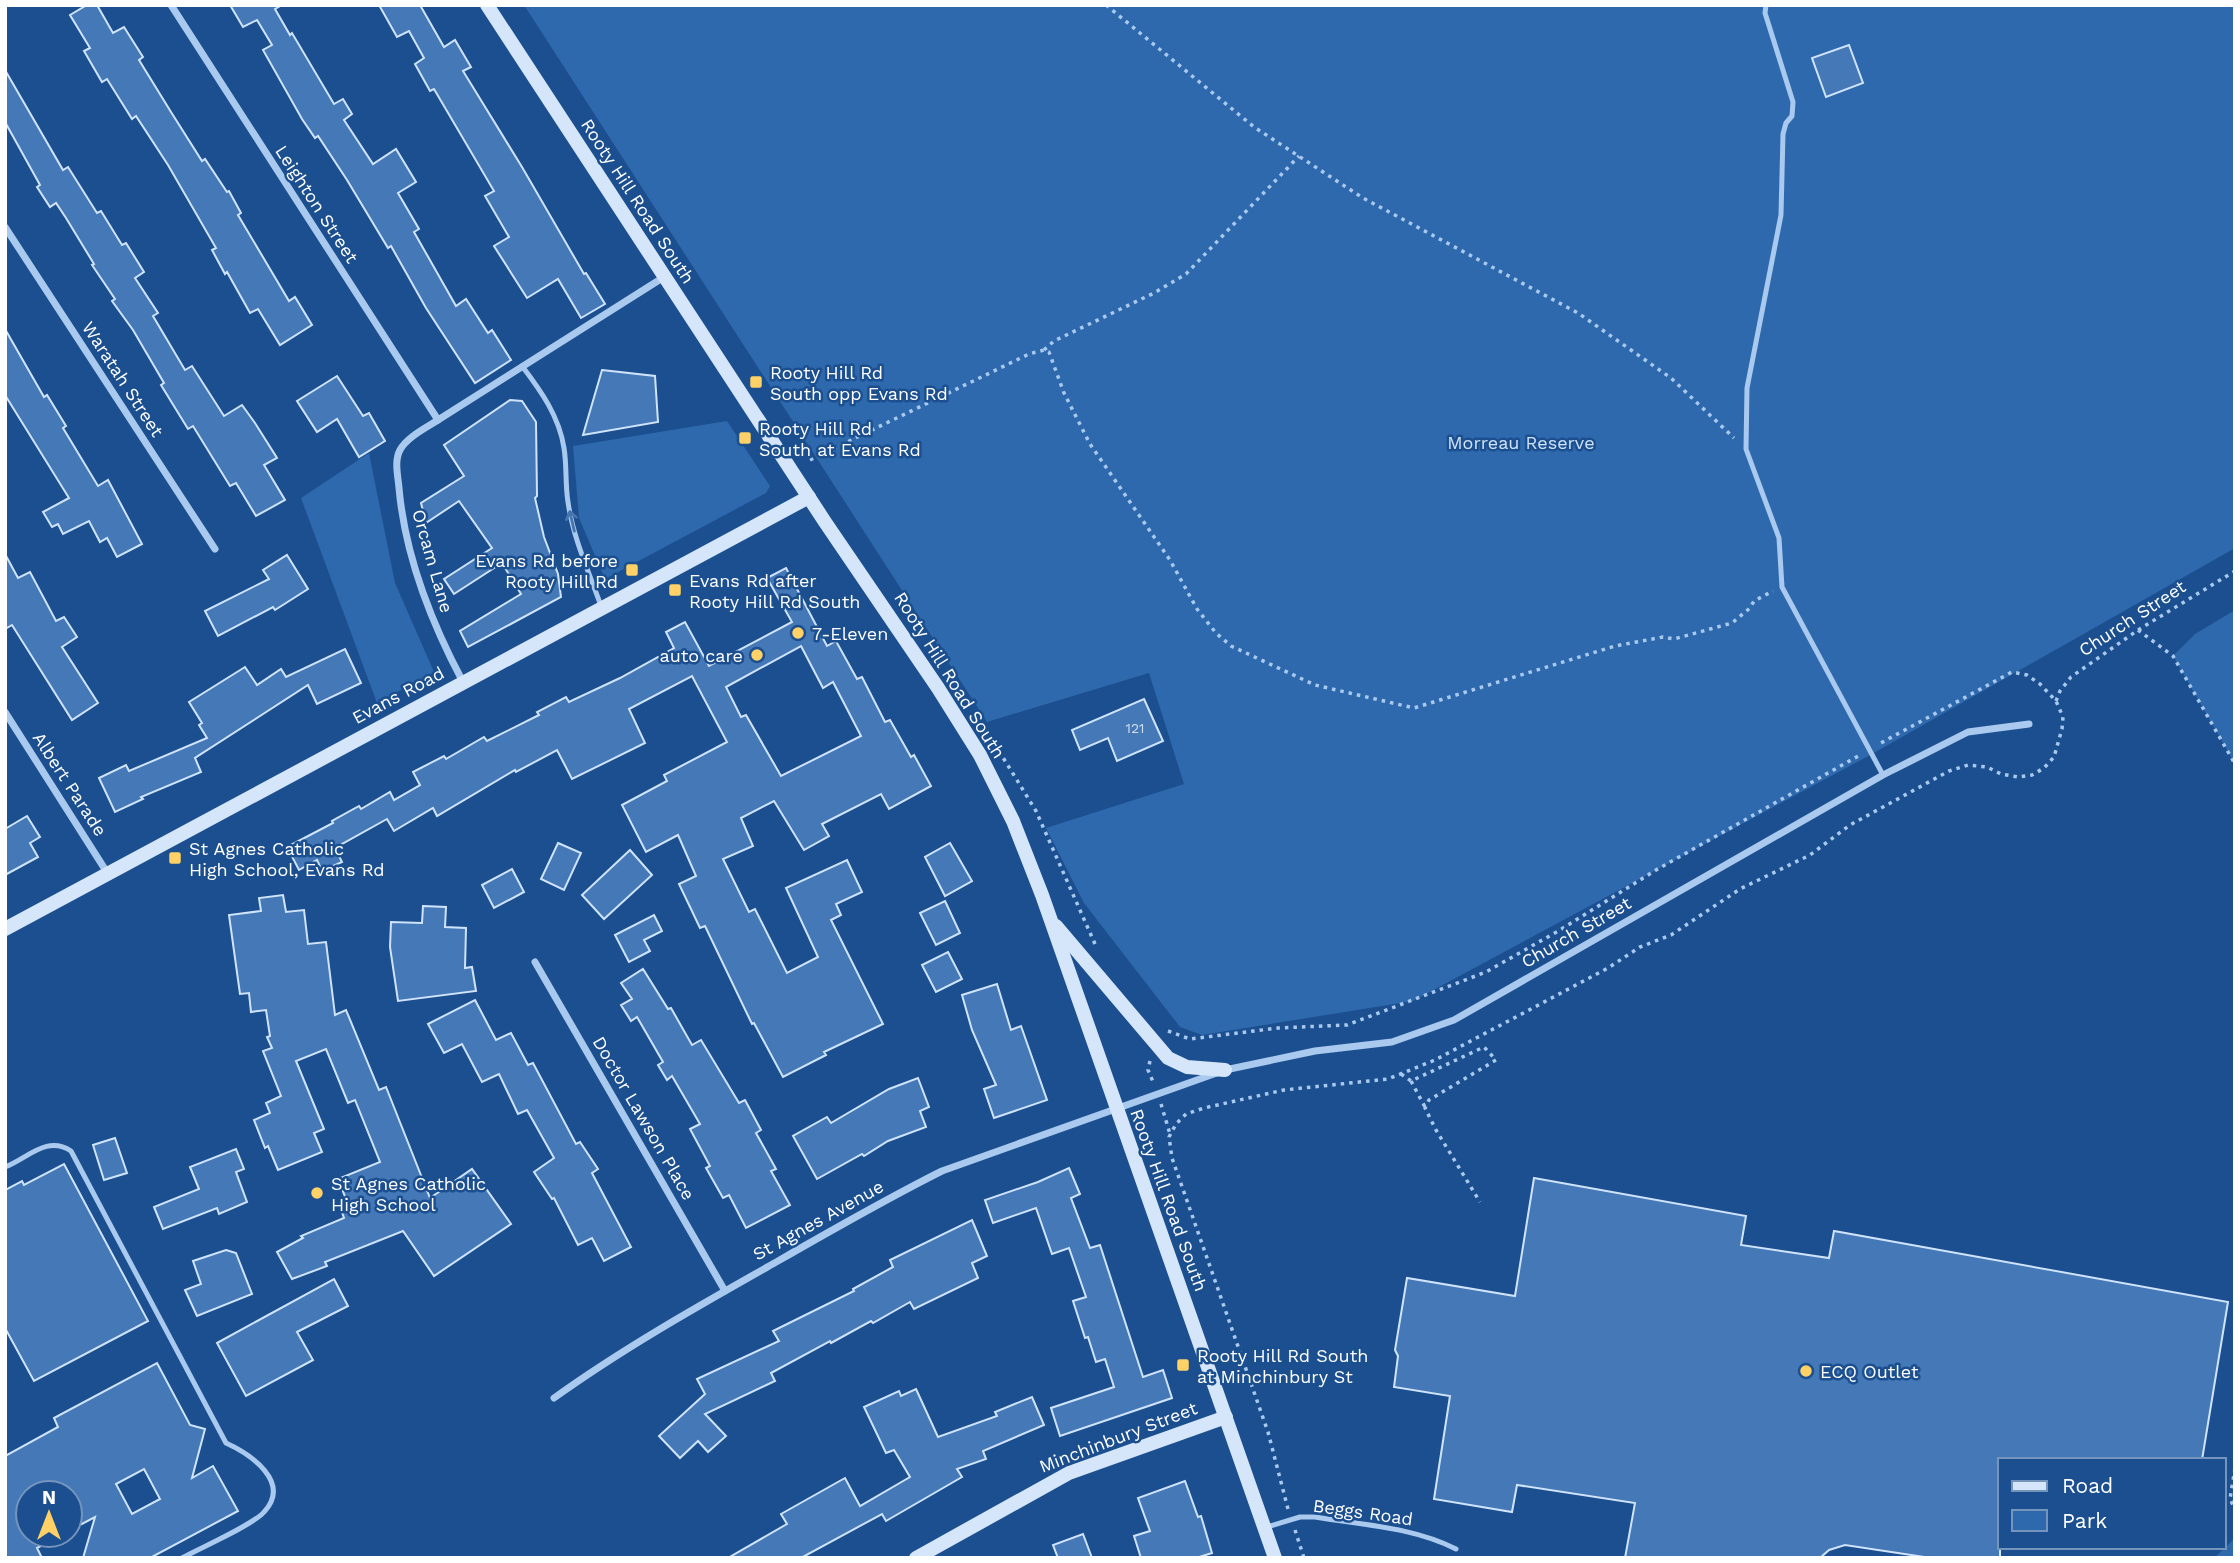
<svg xmlns="http://www.w3.org/2000/svg" width="2240" height="1563" viewBox="0 0 2240 1563" font-family="'Work Sans',sans-serif">
<rect width="100%" height="100%" fill="#1b4f8f"/>
<g fill="#2e69ad">
<path d="M 524,5 L 2235,5 L 2235,548 L 1872,754 L 1413,1001 L 1202,1035 L 1180,1027 L 1084,903 L 1046,828 L 1184,784 L 1149,673 L 987,722 Z"/>
<path d="M 727,421 L 770,486 L 766,493 L 605,579 L 579,518 L 573,446 Z"/>
<path d="M 369,453 L 395,583 L 434,672 L 377,703 L 301,498 Z"/>
<path d="M 2235,610 L 2235,764 L 2173,656 L 2195,634 Z"/>
<path d="M 2235,1534 L 2235,1558 L 2214,1558 L 2232,1541 Z"/>
</g>
<g fill="#4478b7" stroke="#cfe3fa" stroke-width="2" fill-rule="evenodd">
<path d="M 87,5 L 97,5 L 113,33 L 124,27 L 143,57 L 139,60 L 171,112 L 202,161 L 205,159 L 227,192 L 229,191 L 241,213 L 238,215 L 289,301 L 295,297 L 312,325 L 280,345 L 258,309 L 250,313 L 227,272 L 225,274 L 212,250 L 216,248 L 168,165 L 136,116 L 132,119 L 107,79 L 102,82 L 84,51 L 90,48 L 70,15 Z"/>
<path d="M 230,5 L 282,5 L 275,9 L 290,35 L 292,33 L 334,104 L 343,99 L 352,114 L 344,120 L 373,164 L 396,149 L 416,182 L 398,193 L 419,229 L 414,232 L 456,306 L 466,299 L 488,333 L 492,330 L 511,360 L 475,383 L 426,308 L 391,246 L 388,248 L 347,180 L 318,136 L 315,138 L 302,119 L 263,50 L 272,45 L 257,20 L 243,27 Z"/>
<path d="M 379,5 L 420,5 L 444,47 L 455,40 L 471,67 L 463,71 L 522,167 L 584,274 L 586,273 L 605,304 L 581,318 L 558,279 L 527,298 L 494,246 L 509,237 L 485,196 L 494,191 L 434,89 L 430,91 L 415,64 L 424,58 L 409,31 L 397,37 Z"/>
<path d="M 1849,45 L 1863,83 L 1826,97 L 1812,58 Z"/>
<path d="M 5,70 L 63,170 L 68,167 L 97,213 L 101,211 L 122,245 L 126,243 L 144,272 L 135,278 L 158,313 L 153,316 L 185,370 L 192,366 L 224,416 L 242,405 L 255,423 L 277,458 L 264,465 L 285,500 L 256,516 L 236,483 L 230,486 L 193,426 L 188,429 L 161,385 L 164,383 L 133,330 L 112,301 L 115,299 L 92,265 L 94,264 L 66,218 L 56,203 L 50,207 L 37,187 L 40,185 L 5,122 Z"/>
<path d="M 5,329 L 44,397 L 47,395 L 66,426 L 63,428 L 98,486 L 108,480 L 142,544 L 117,557 L 107,538 L 100,542 L 89,521 L 63,534 L 58,524 L 52,527 L 43,512 L 69,498 L 5,395 Z"/>
<path d="M 602,370 L 655,376 L 658,422 L 583,435 Z"/>
<path d="M 337,376 L 363,416 L 369,413 L 385,441 L 359,457 L 337,419 L 317,432 L 297,401 Z"/>
<path d="M 510,400 L 522,401 L 536,422 L 537,496 L 535,498 L 544,537 L 558,574 L 561,597 L 468,647 L 460,631 L 521,594 L 502,563 L 454,594 L 444,579 L 492,548 L 459,501 L 426,523 L 421,503 L 464,476 L 444,445 Z"/>
<path d="M 5,554 L 18,578 L 30,572 L 56,621 L 64,617 L 77,637 L 62,647 L 98,703 L 72,720 L 12,625 L 5,629 Z"/>
<path d="M 287,555 L 308,589 L 275,610 L 273,607 L 218,636 L 205,611 L 269,579 L 263,570 Z"/>
<path d="M 786,568 L 827,646 L 836,641 L 857,679 L 862,677 L 885,722 L 890,720 L 911,757 L 914,755 L 931,786 L 889,809 L 881,794 L 822,824 L 829,836 L 804,850 L 774,801 L 741,818 L 753,846 L 723,859 L 749,912 L 755,909 L 787,973 L 818,957 L 786,888 L 847,860 L 862,892 L 836,904 L 841,915 L 831,920 L 883,1024 L 824,1052 L 826,1055 L 783,1077 L 754,1023 L 752,1024 L 705,926 L 700,928 L 679,884 L 696,876 L 678,835 L 646,852 L 622,805 L 667,781 L 664,775 L 727,742 L 692,676 L 629,709 L 645,743 L 572,779 L 557,750 L 516,772 L 515,770 L 437,816 L 433,808 L 394,831 L 387,819 L 335,848 L 342,862 L 322,871 L 317,860 L 299,870 L 287,847 L 333,823 L 332,821 L 359,806 L 361,809 L 390,792 L 394,800 L 420,785 L 413,772 L 444,756 L 446,759 L 484,737 L 487,741 L 539,715 L 537,712 L 566,697 L 569,702 L 620,678 L 674,648 L 666,632 L 685,622 L 709,666 L 792,622 L 767,578 ZM 801,646 L 823,688 L 833,682 L 861,736 L 781,776 L 746,715 L 741,717 L 726,687 Z"/>
<path d="M 345,649 L 361,683 L 317,704 L 308,685 L 195,758 L 201,772 L 141,797 L 143,799 L 115,812 L 99,778 L 126,765 L 129,771 L 207,738 L 199,725 L 202,723 L 189,702 L 245,667 L 257,685 L 281,669 L 286,677 Z"/>
<path d="M 1144,699 L 1163,741 L 1117,761 L 1108,738 L 1080,750 L 1072,730 Z"/>
<path d="M 27,816 L 40,837 L 30,843 L 38,857 L 5,875 L 5,829 Z"/>
<path d="M 558,843 L 581,853 L 564,890 L 541,879 Z"/>
<path d="M 950,843 L 972,881 L 945,896 L 925,857 Z"/>
<path d="M 630,850 L 652,875 L 604,919 L 582,895 Z"/>
<path d="M 512,869 L 524,892 L 494,908 L 482,885 Z"/>
<path d="M 283,895 L 286,912 L 304,910 L 308,944 L 326,942 L 335,1015 L 346,1010 L 379,1090 L 386,1087 L 430,1198 L 472,1169 L 511,1224 L 434,1276 L 403,1231 L 325,1262 L 327,1266 L 292,1279 L 277,1252 L 303,1238 L 301,1236 L 344,1218 L 340,1207 L 348,1204 L 338,1179 L 380,1162 L 355,1100 L 348,1103 L 326,1049 L 296,1061 L 324,1129 L 314,1133 L 322,1152 L 278,1170 L 268,1146 L 265,1148 L 254,1120 L 270,1113 L 266,1103 L 281,1096 L 263,1051 L 272,1048 L 267,1037 L 270,1036 L 266,1010 L 251,1012 L 249,993 L 240,994 L 229,915 L 261,911 L 259,898 Z"/>
<path d="M 945,901 L 960,933 L 936,945 L 920,913 Z"/>
<path d="M 423,906 L 446,907 L 445,927 L 466,928 L 465,968 L 472,967 L 476,991 L 398,1001 L 390,947 L 391,922 L 422,923 Z"/>
<path d="M 654,915 L 662,931 L 644,940 L 650,951 L 629,962 L 615,935 Z"/>
<path d="M 948,952 L 962,979 L 936,992 L 922,965 Z"/>
<path d="M 643,969 L 668,1009 L 671,1008 L 692,1045 L 701,1040 L 739,1103 L 745,1100 L 761,1130 L 756,1133 L 776,1169 L 771,1171 L 790,1205 L 746,1228 L 729,1195 L 723,1198 L 706,1168 L 710,1166 L 690,1129 L 700,1124 L 672,1076 L 667,1080 L 658,1065 L 663,1062 L 637,1017 L 631,1021 L 621,1005 L 632,999 L 621,983 Z"/>
<path d="M 997,984 L 1011,1030 L 1021,1026 L 1047,1100 L 994,1118 L 984,1089 L 996,1085 L 972,1030 L 962,995 Z"/>
<path d="M 475,1000 L 496,1040 L 511,1033 L 528,1065 L 533,1063 L 576,1144 L 580,1142 L 598,1169 L 592,1173 L 631,1247 L 604,1261 L 592,1238 L 578,1245 L 554,1198 L 552,1199 L 534,1172 L 554,1158 L 527,1110 L 518,1114 L 499,1074 L 482,1082 L 462,1044 L 444,1053 L 428,1024 Z"/>
<path d="M 918,1078 L 929,1107 L 920,1111 L 926,1127 L 888,1141 L 864,1156 L 862,1154 L 817,1179 L 793,1136 L 827,1117 L 831,1123 L 889,1089 Z"/>
<path d="M 115,1138 L 127,1173 L 104,1180 L 93,1145 Z"/>
<path d="M 236,1149 L 244,1169 L 236,1172 L 247,1202 L 219,1214 L 217,1208 L 163,1229 L 154,1207 L 199,1189 L 190,1167 Z"/>
<path d="M 64,1164 L 148,1321 L 34,1381 L 5,1328 L 5,1190 L 22,1181 L 24,1185 Z"/>
<path d="M 1069,1168 L 1080,1194 L 1071,1198 L 1090,1248 L 1100,1245 L 1143,1377 L 1163,1370 L 1172,1398 L 1060,1436 L 1051,1408 L 1114,1387 L 1105,1359 L 1096,1362 L 1088,1337 L 1085,1338 L 1073,1301 L 1086,1297 L 1069,1248 L 1052,1254 L 1036,1208 L 993,1223 L 985,1200 L 1038,1182 Z"/>
<path d="M 1534,1178 L 1746,1216 L 1741,1245 L 1829,1258 L 1834,1231 L 2228,1302 L 2202,1460 L 2000,1460 L 2000,1558 L 1931,1558 L 1845,1545 L 1829,1550 L 1820,1558 L 1625,1558 L 1635,1503 L 1517,1485 L 1512,1512 L 1434,1499 L 1450,1396 L 1394,1387 L 1398,1356 L 1395,1350 L 1407,1278 L 1515,1296 Z"/>
<path d="M 972,1220 L 987,1256 L 972,1263 L 978,1278 L 914,1309 L 910,1302 L 873,1323 L 871,1321 L 831,1343 L 830,1341 L 771,1373 L 775,1381 L 705,1414 L 726,1436 L 708,1452 L 698,1441 L 680,1458 L 659,1436 L 705,1394 L 697,1379 L 779,1341 L 773,1331 L 854,1291 L 853,1289 L 893,1267 L 890,1260 Z"/>
<path d="M 226,1250 L 236,1253 L 252,1294 L 197,1316 L 185,1290 L 201,1284 L 193,1261 Z"/>
<path d="M 334,1279 L 348,1306 L 297,1332 L 313,1360 L 246,1396 L 217,1343 Z"/>
<path d="M 157,1363 L 190,1425 L 205,1429 L 192,1478 L 213,1466 L 238,1511 L 150,1558 L 83,1558 L 95,1517 L 80,1525 L 70,1507 L 70,1493 L 28,1493 L 28,1535 L 61,1535 L 37,1548 L 42,1558 L 5,1558 L 5,1456 L 58,1427 L 54,1418 ZM 144,1469 L 160,1499 L 132,1514 L 116,1484 Z"/>
<path d="M 916,1389 L 938,1437 L 997,1416 L 995,1412 L 1032,1397 L 1044,1425 L 983,1451 L 986,1459 L 957,1469 L 962,1477 L 886,1521 L 882,1514 L 801,1558 L 728,1558 L 787,1524 L 781,1514 L 845,1478 L 860,1506 L 910,1477 L 894,1450 L 886,1453 L 864,1407 L 899,1391 L 901,1396 Z"/>
<path d="M 1185,1481 L 1198,1517 L 1201,1516 L 1212,1553 L 1196,1558 L 1141,1558 L 1134,1536 L 1150,1531 L 1138,1498 Z"/>
<path d="M 1083,1534 L 1092,1558 L 1058,1558 L 1053,1545 Z"/>
</g>
<g fill="none" stroke-linecap="round" stroke-linejoin="round">
<g stroke="#a9c9ee" stroke-width="3.5" stroke-dasharray="3.5 5" stroke-linecap="butt">
<path d="M 1106,5 L 1254,127 L 1363,198 L 1578,313 L 1671,378 L 1734,438"/>
<path d="M 1044,350 L 1054,341 L 1154,293 L 1186,274 L 1299,156"/>
<path d="M 810,460 L 1029,354 L 1044,350 L 1049,352 L 1064,393 L 1090,444 L 1170,560 L 1197,609 L 1216,633 L 1231,646 L 1315,685 L 1414,708 L 1615,646 L 1663,637 L 1674,639 L 1732,623 L 1750,608 L 1754,601 L 1773,591"/>
<path d="M 2138,630 L 2173,656 L 2235,764"/>
<path d="M 2056,701 L 2060,691 L 2071,677 L 2138,630 L 2235,571"/>
<path d="M 999,751 L 1036,811 L 1095,944"/>
<path d="M 1168,1031 L 1190,1039 L 1278,1028 L 1347,1025 L 1486,972 L 1560,930 L 1656,870 L 1860,755"/>
<path d="M 1150,1061 L 1148,1070 L 1154,1084"/>
<path d="M 1401,1074 L 1411,1081 L 1484,1047 L 1496,1060 L 1429,1100 L 1425,1108 L 1436,1130 L 1480,1202"/>
<path d="M 1411,1081 L 1425,1107"/>
<path d="M 1161,1104 L 1170,1134"/>
<path d="M 2235,1468 L 2230,1499 L 2235,1509"/>
<path d="M 1288,1509 L 1268,1432 L 1172,1158 L 1169,1137 L 1176,1124 L 1186,1114 L 1204,1108 L 1284,1090 L 1388,1079 L 1435,1060 L 1608,968 L 1640,947 L 1671,935 L 1740,889 L 1810,855 L 1850,825 L 1949,771 L 1968,765 L 1987,767 L 2001,774 L 2018,777 L 2032,775 L 2044,768 L 2054,757 L 2062,729 L 2063,717 L 2056,701 L 2040,684 L 2027,675 L 2012,672 L 1879,744"/>
<path d="M 1295,1530 L 1304,1558"/>
</g>
<g stroke="#a9c9ee" stroke-width="5">
<path d="M 1766,5 L 1765,13 L 1793,102 L 1792,116 L 1786,123 L 1783,134 L 1781,215 L 1747,388 L 1746,449 L 1779,538 L 1782,587 L 1883,775"/>
<path d="M 522,366 C 541,391 559,416 564,448 C 567,466 565,484 568,502 C 573,538 589,572 601,606"/>
<path d="M 5,1167 C 28,1158 47,1135 71,1151 L 226,1443 C 250,1454 292,1482 264,1512 C 253,1525 200,1548 182,1558"/>
<path d="M 1267,1527 L 1300,1517 L 1315,1517 C 1362,1525 1413,1527 1456,1549"/>
</g>
<g stroke="#a9c9ee" stroke-width="7">
<path d="M 171,5 L 438,420"/>
<path d="M 5,227 L 215,549"/>
<path d="M 463,682 C 431,622 405,556 399,488 C 398,476 394,461 400,450 C 407,437 426,428 438,420 L 664,277"/>
<path d="M 5,712 L 108,874"/>
<path d="M 535,962 L 725,1291"/>
<path d="M 554,1398 C 625,1347 702,1304 778,1261 C 832,1230 886,1199 942,1171 L 1225,1070 L 1315,1051 L 1392,1042 L 1454,1020 L 1883,775 L 1968,732 L 2029,724"/>
</g>
<g stroke="#d6e6fa" stroke-width="14">
<path d="M 487,5 L 825,522 L 938,688 L 980,755 L 1013,821 L 1042,895 L 1275,1558"/>
<path d="M 1056,926 L 1168,1058 L 1187,1067 L 1225,1070"/>
<path d="M 5,929 L 809,497"/>
<path d="M 916,1558 L 1069,1473 L 1226,1417"/>
</g>
</g>
<defs><path id="oneway-shaft" d="M-6 0H5M1.5-3L5.5 0L1.5 3" fill="none" stroke-width="1.6" stroke-linecap="round" stroke-linejoin="round" transform="scale(1.75)"/></defs>
<use stroke="#4674ac" href="#oneway-shaft" transform="translate(572 521) rotate(-103)"/>
<g fill="#ffd166" stroke="#1b4f8f" stroke-width="2.5">
<rect x="749" y="375" width="14" height="14" rx="3.5"/>
<rect x="738" y="431" width="14" height="14" rx="3.5"/>
<rect x="625" y="563" width="14" height="14" rx="3.5"/>
<rect x="668" y="583" width="14" height="14" rx="3.5"/>
<circle cx="798" cy="633" r="7"/>
<circle cx="757" cy="655" r="7"/>
<rect x="168" y="851" width="14" height="14" rx="3.5"/>
<circle cx="317" cy="1193" r="7"/>
<rect x="1176" y="1358" width="14" height="14" rx="3.5"/>
<circle cx="1806" cy="1371" r="7"/>
</g>
<g text-anchor="middle" dominant-baseline="central" stroke-width="5" stroke-linejoin="round" paint-order="stroke">
<g font-size="14" fill="#d0dded">
<text x="1135" y="728">121</text>
</g>
<g font-size="18" fill="#fff" stroke="#1b4f8f">
<text transform="translate(638 201) rotate(57)">Rooty Hill Road South</text>
<text transform="translate(317 204) rotate(57)">Leighton Street</text>
<text transform="translate(123 379) rotate(57)">Waratah Street</text>
<text transform="translate(433 561) rotate(74)">Orcam Lane</text>
<text transform="translate(2132 618) rotate(-33)">Church Street</text>
<text transform="translate(950 675) rotate(58)">Rooty Hill Road South</text>
<text transform="translate(398 695) rotate(-28)">Evans Road</text>
<text transform="translate(70 784) rotate(57)">Albert Parade</text>
<text transform="translate(1576 932) rotate(-30)">Church Street</text>
<text transform="translate(644 1118) rotate(60)">Doctor Lawson Place</text>
<text transform="translate(1169 1200) rotate(70)">Rooty Hill Road South</text>
<text transform="translate(818 1220) rotate(-29)">St Agnes Avenue</text>
<text transform="translate(1118 1437) rotate(-21)">Minchinbury Street</text>
<text transform="translate(1363 1512) rotate(8)">Beggs Road</text>
</g>
<g font-size="18" fill="#fff" stroke="#1b4f8f" text-anchor="start">
<text x="770" y="372">Rooty Hill Rd<tspan x="770" dy="21">South opp Evans Rd</tspan></text>
<text x="759" y="428">Rooty Hill Rd<tspan x="759" dy="21">South at Evans Rd</tspan></text>
<text x="618" y="560" text-anchor="end">Evans Rd before<tspan x="618" dy="21">Rooty Hill Rd</tspan></text>
<text x="689" y="580">Evans Rd after<tspan x="689" dy="21">Rooty Hill Rd South</tspan></text>
<text x="812" y="633">7-Eleven</text>
<text x="743" y="655" text-anchor="end">auto care</text>
<text x="189" y="848">St Agnes Catholic<tspan x="189" dy="21">High School, Evans Rd</tspan></text>
<text x="331" y="1183">St Agnes Catholic<tspan x="331" dy="21">High School</tspan></text>
<text x="1197" y="1355">Rooty Hill Rd South<tspan x="1197" dy="21">at Minchinbury St</tspan></text>
<text x="1820" y="1371">ECQ Outlet</text>
</g>
<g font-size="18" fill="#cfe3fa" stroke="#1b4f8f">
<text x="1521" y="442">Morreau Reserve</text>
</g>
</g>
<rect width="2240" height="1563" fill="none" stroke="#ffffff" stroke-width="14"/>
<rect x="1998" y="1458" width="228" height="91" fill="#1b4f8f" stroke="#7695bc" stroke-width="2"/>
<rect x="2012" y="1481" width="35" height="10" fill="#d6e6fa" stroke="#7695bc" stroke-width="2"/>
<text x="2062" y="1493" font-size="21" fill="#ffffff">Road</text>
<rect x="2012" y="1510" width="35" height="21" fill="#2e69ad" stroke="#7695bc" stroke-width="2"/>
<text x="2062" y="1528" font-size="21" fill="#ffffff">Park</text>
<g transform="translate(49 1514)"><circle r="33" fill="#1b4f8f" stroke="#7695bc" stroke-width="2"/>
<path d="M0-5L12 26L0 18L-12 26Z" fill="#ffd166"/>
<text y="-10" font-size="19" font-weight="bold" text-anchor="middle" fill="#ffffff">N</text>
</g>
</svg>
